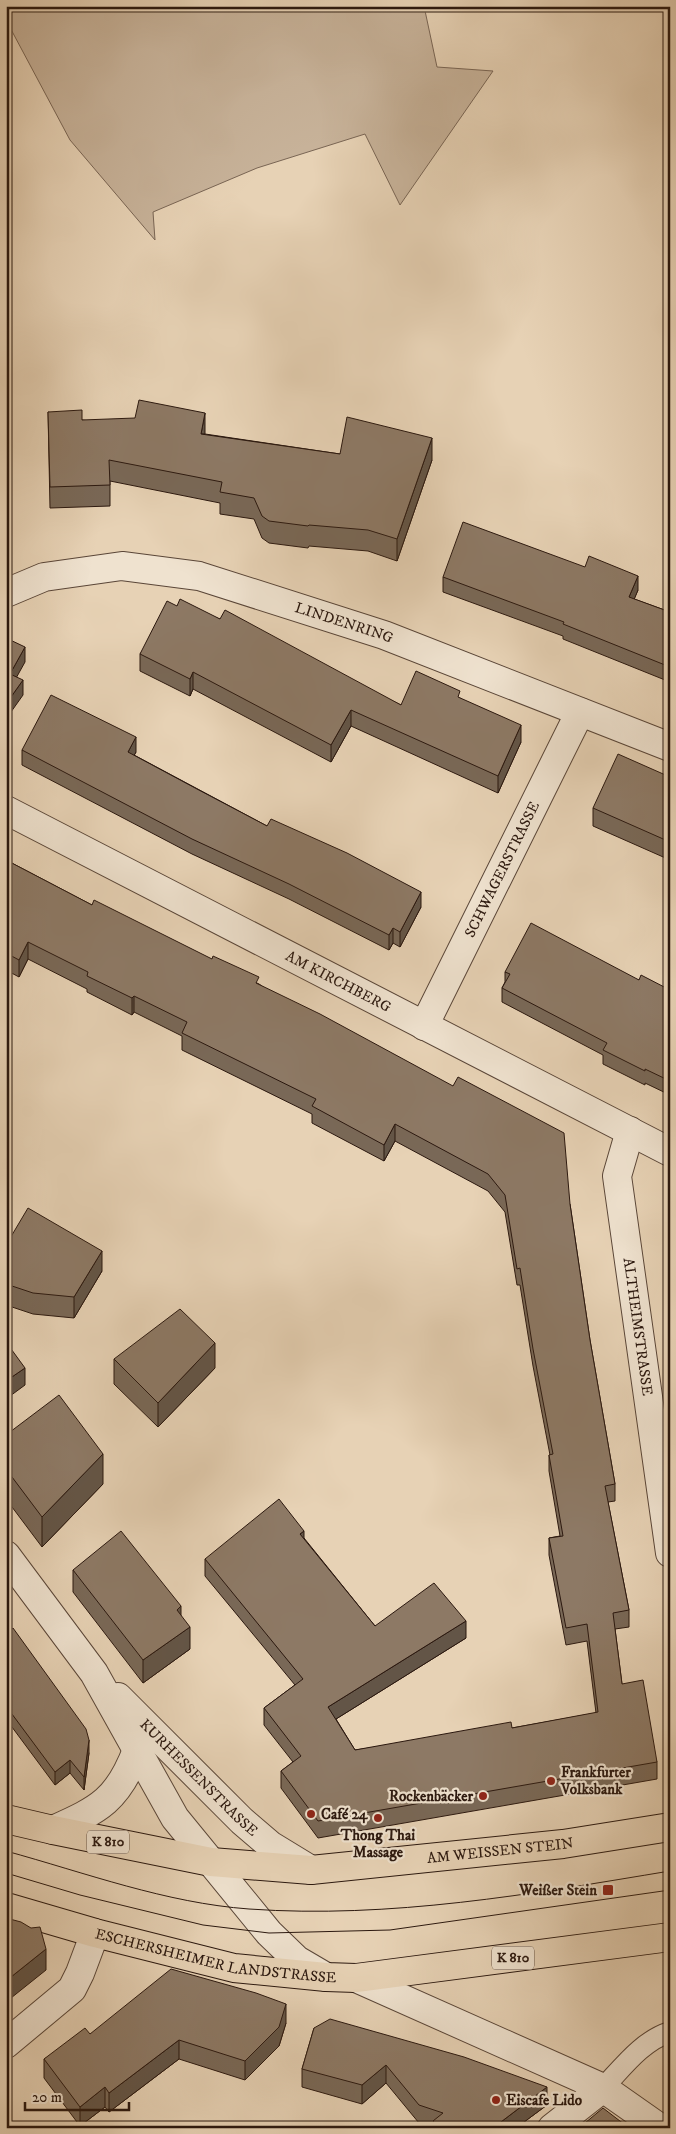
<svg xmlns="http://www.w3.org/2000/svg" width="676" height="2134" viewBox="0 0 676 2134" font-family="'IM FELL DW Pica',serif">
<rect width="100%" height="100%" fill="#e7d2b5"/>
<filter id="stains"><feTurbulence type="fractalNoise" baseFrequency=".004" numOctaves="4"/><feColorMatrix values="0 0 0 0 .2 0 0 0 0 .09 0 0 0 0 .02 0 0 0 .5 -.17"/></filter>
<radialGradient id="worn" r=".72"><stop offset=".6" stop-color="#630" stop-opacity="0"/><stop offset="1" stop-color="#630" stop-opacity=".3"/></radialGradient>
<path fill="#c7b299" stroke="#796554" d="M 6,6 L 424,6 L 437,67 L 493,71 L 400,205 L 365,134 L 257,168 L 153,212 L 155,240 L 70,140 L 6,20 Z"/>
<g fill="none" stroke-linecap="round" stroke-linejoin="round">
<g stroke="#5a4638" stroke-width="22">
<path id="lane" d="M 603,2088 C 623,2067 642,2041 670,2032"/>
</g>
<g stroke="#5a4638" stroke-width="30">
<g id="street">
<path id="s1" d="M 6,593 L 44,577 L 122,566 L 199,576 L 384,635 L 670,747"/>
<path id="s2" d="M 6,810 L 670,1152"/>
<path id="s3" d="M 424,1026 L 580,712"/>
<path id="s4" d="M 630,1131 L 617,1176 L 670,1553"/>
<path d="M 6,1555 L 94,1673 L 175,1818 L 269,1933 L 297,1960 L 326,1977"/>
<path id="s5" d="M 118,1697 L 242,1821 L 270,1845 L 311,1870"/>
<path d="M 53,1830 C 100,1809 118,1800 137,1750"/>
<path d="M 356,1978 L 603,2088 L 660,2128"/>
<path d="M 6,2044 L 72,1989 L 80,1973 L 95,1933"/>
<path d="M 552,2128 L 603,2088"/>
</g>
</g>
<g stroke="#2b180f" stroke-width="30">
<g id="primary">
<path id="s6" d="M 6,1819 L 53,1830 L 211,1862 L 311,1870 L 563,1844 L 670,1827"/>
<path id="s7" d="M 6,1907 L 95,1933 L 234,1968 L 326,1977 L 356,1978 L 670,1937"/>
</g>
</g>
<use href="#lane" stroke="#efe2cf" stroke-width="20"/>
<use href="#street" stroke="#efe2cf" stroke-width="28"/>
<use href="#primary" stroke="#e7d2b5" stroke-width="28"/>
<g stroke="#2b180f" stroke-width="1">
<path d="M 6,1851 C 86,1873 166,1903 249,1909 C 390,1919 531,1894 670,1871"/>
<path d="M 6,1873 L 80,1895 L 203,1925 L 269,1933 L 390,1930 L 670,1890"/>
</g>
</g>
<g fill="#796857" stroke="#2b180f">
<path d="M 48,412 L 82,420 L 205,434 L 340,454 L 432,460 L 397,561 L 368,551 L 309,546 L 308,548 L 269,543 L 262,538 L 254,519 L 220,514 L 220,503 L 110,481 L 110,506 L 50,508 Z"/>
<path d="M 443,577 L 638,590 L 634,599 L 670,612 L 670,682 L 563,639 L 563,636 L 443,592 Z"/>
<path d="M 177,606 L 220,619 L 401,705 L 460,698 L 521,742 L 498,793 L 351,726 L 331,762 L 193,689 L 190,696 L 140,671 L 140,654 Z"/>
<path d="M 22,750 L 136,752 L 134,755 L 267,826 L 421,907 L 400,947 L 393,943 L 389,950 L 289,899 L 192,854 L 22,765 Z"/>
<path d="M 670,777 L 670,860 L 593,826 L 593,808 Z"/>
<path d="M 6,860 L 92,905 L 259,984 L 570,1204 L 590,1340 L 615,1484 L 615,1501 L 608,1502 L 629,1610 L 629,1627 L 615,1629 L 622,1684 L 657,1762 L 657,1779 L 318,1838 L 281,1788 L 281,1771 L 293,1762 L 264,1725 L 264,1708 L 295,1685 L 205,1576 L 205,1559 L 304,1538 L 375,1626 L 466,1638 L 336,1719 L 355,1750 L 512,1728 L 596,1713 L 587,1641 L 566,1645 L 549,1555 L 549,1538 L 560,1536 L 549,1471 L 549,1455 L 550,1455 L 533,1366 L 520,1285 L 517,1285 L 505,1212 L 488,1191 L 395,1141 L 384,1161 L 312,1123 L 312,1114 L 182,1050 L 182,1036 L 134,1012 L 132,1015 L 87,992 L 87,989 L 28,959 L 19,977 L 6,970 Z"/>
<path d="M 505,972 L 639,980 L 670,990 L 670,1095 L 645,1083 L 645,1085 L 603,1064 L 603,1055 L 502,1002 L 502,988 L 505,982 Z"/>
<path d="M 6,1245 L 102,1271 L 74,1318 L 33,1314 L 6,1305 Z"/>
<path d="M 114,1359 L 215,1368 L 158,1427 L 114,1384 Z"/>
<path d="M 6,1435 L 103,1484 L 42,1547 L 6,1499 Z"/>
<path d="M 73,1570 L 190,1649 L 143,1683 L 73,1592 Z"/>
<path d="M 6,1634 L 89,1753 L 84,1790 L 70,1773 L 55,1785 L 6,1719 Z"/>
<path d="M 286,2023 L 279,2046 L 245,2080 L 179,2059 L 109,2112 L 105,2107 L 80,2126 L 44,2078 L 44,2059 L 90,2034 Z"/>
<path d="M 314,2028 L 547,2105 L 516,2128 L 433,2128 L 419,2123 L 386,2083 L 362,2104 L 302,2087 L 302,2069 Z"/>
</g>
<g fill="#635547" stroke="#2b180f">
<path d="M 205,413 L 205,434 L 201,434 Z"/>
<path d="M 432,438 L 432,460 L 397,561 L 397,539 Z"/>
<path d="M 638,576 L 638,590 L 629,612 L 629,597 Z"/>
<path d="M 25,647 L 25,662 L 10,689 L 10,674 Z"/>
<path d="M 193,672 L 193,689 L 190,696 L 190,679 Z"/>
<path d="M 23,680 L 23,695 L 6,719 L 6,704 Z"/>
<path d="M 351,710 L 351,726 L 331,762 L 331,745 Z"/>
<path d="M 521,725 L 521,742 L 498,793 L 498,776 Z"/>
<path d="M 136,737 L 136,752 L 128,767 L 128,752 Z"/>
<path d="M 421,892 L 421,907 L 400,947 L 400,932 Z"/>
<path d="M 393,928 L 393,943 L 389,950 L 389,935 Z"/>
<path d="M 28,942 L 28,959 L 19,977 L 19,960 Z"/>
<path d="M 134,996 L 134,1012 L 132,1015 L 132,998 Z"/>
<path d="M 395,1124 L 395,1141 L 384,1161 L 384,1145 Z"/>
<path d="M 102,1251 L 102,1271 L 74,1318 L 74,1297 Z"/>
<path d="M 215,1343 L 215,1368 L 158,1427 L 158,1403 Z"/>
<path d="M 25,1368 L 25,1385 L 6,1399 L 6,1381 Z"/>
<path d="M 103,1454 L 103,1484 L 42,1547 L 42,1517 Z"/>
<path d="M 304,1531 L 304,1548 L 300,1534 Z"/>
<path d="M 181,1606 L 181,1629 L 177,1610 Z"/>
<path d="M 466,1621 L 466,1638 L 328,1724 L 328,1707 Z"/>
<path d="M 190,1627 L 190,1649 L 143,1683 L 143,1660 Z"/>
<path d="M 89,1740 L 89,1753 L 84,1790 L 84,1777 Z"/>
<path d="M 70,1760 L 70,1773 L 55,1785 L 55,1772 Z"/>
<path d="M 46,1949 L 46,1970 L 6,2002 L 6,1981 Z"/>
<path d="M 286,2004 L 286,2023 L 279,2046 L 245,2080 L 245,2061 Z"/>
<path d="M 179,2040 L 179,2059 L 109,2112 L 109,2093 Z"/>
<path d="M 386,2065 L 386,2083 L 362,2104 L 362,2085 Z"/>
<path d="M 105,2087 L 105,2107 L 80,2126 L 80,2107 Z"/>
<path d="M 547,2087 L 547,2105 L 516,2128 L 493,2128 Z"/>
</g>
<g fill="#8d7965" stroke="#2b180f">
<path d="M 139,400 L 205,413 L 201,434 L 340,454 L 347,417 L 432,438 L 397,539 L 368,530 L 309,525 L 308,526 L 269,521 L 262,516 L 254,498 L 220,492 L 222,482 L 109,460 L 110,485 L 50,487 L 48,412 L 82,410 L 82,420 L 135,418 Z"/>
<path d="M 463,522 L 585,567 L 589,556 L 638,576 L 629,597 L 670,612 L 670,667 L 563,624 L 564,622 L 443,577 Z"/>
<path d="M 180,599 L 220,619 L 225,610 L 401,705 L 416,671 L 460,691 L 458,697 L 521,725 L 498,776 L 351,710 L 331,745 L 193,672 L 190,679 L 140,654 L 167,601 L 177,606 Z"/>
<path d="M 6,638 L 25,647 L 10,674 L 23,680 L 6,704 Z"/>
<path d="M 51,695 L 136,737 L 128,752 L 197,789 L 267,826 L 271,819 L 347,853 L 421,892 L 400,932 L 393,928 L 389,935 L 289,884 L 192,839 L 22,750 Z"/>
<path d="M 618,754 L 670,777 L 670,842 L 593,808 Z"/>
<path d="M 6,860 L 92,905 L 94,900 L 212,959 L 213,956 L 259,977 L 256,983 L 320,1014 L 453,1086 L 458,1077 L 564,1133 L 570,1204 L 590,1340 L 615,1484 L 605,1486 L 629,1610 L 613,1613 L 622,1684 L 643,1680 L 657,1762 L 318,1821 L 281,1771 L 301,1756 L 264,1708 L 303,1679 L 205,1559 L 279,1499 L 304,1531 L 300,1534 L 375,1626 L 434,1583 L 466,1621 L 328,1707 L 355,1750 L 511,1722 L 512,1728 L 598,1712 L 587,1624 L 566,1628 L 549,1538 L 563,1536 L 549,1455 L 553,1454 L 533,1349 L 520,1268 L 517,1269 L 505,1195 L 488,1174 L 395,1124 L 384,1145 L 312,1106 L 316,1099 L 182,1033 L 187,1022 L 134,996 L 132,998 L 87,976 L 88,972 L 28,942 L 19,960 L 6,953 Z"/>
<path d="M 531,923 L 639,980 L 641,975 L 670,990 L 670,1081 L 645,1069 L 645,1071 L 603,1050 L 607,1043 L 502,988 L 510,974 L 505,972 Z"/>
<path d="M 28,1208 L 102,1251 L 74,1297 L 33,1293 L 6,1284 L 6,1245 Z"/>
<path d="M 180,1309 L 215,1343 L 158,1403 L 114,1359 Z"/>
<path d="M 6,1342 L 25,1368 L 6,1381 Z"/>
<path d="M 59,1395 L 103,1454 L 42,1517 L 6,1469 L 6,1435 Z"/>
<path d="M 121,1531 L 181,1606 L 177,1610 L 190,1627 L 143,1660 L 73,1570 Z"/>
<path d="M 13,1628 L 86,1729 L 89,1740 L 84,1777 L 70,1760 L 55,1772 L 6,1706 L 6,1634 Z"/>
<path d="M 6,1918 L 21,1922 L 31,1928 L 40,1927 L 46,1949 L 6,1981 Z"/>
<path d="M 171,1969 L 256,1993 L 286,2004 L 279,2027 L 245,2061 L 179,2040 L 109,2093 L 105,2087 L 80,2107 L 44,2059 L 85,2028 L 90,2034 Z"/>
<path d="M 330,2019 L 464,2057 L 547,2087 L 493,2128 L 439,2128 L 433,2121 L 443,2113 L 419,2105 L 386,2065 L 362,2085 L 302,2069 L 314,2028 Z"/>
<path d="M 603,2108 L 629,2128 L 579,2128 Z"/>
</g>
<g fill="#8f2418" stroke="#efe2cf" stroke-width="2">
<circle cx="551" cy="1781" r="5"/>
<circle cx="483" cy="1796" r="5"/>
<circle cx="311" cy="1814" r="5"/>
<circle cx="378" cy="1818" r="5"/>
<rect x="602" y="1884" width="12" height="12" rx="2.5"/>
<circle cx="496" cy="2100" r="5"/>
</g>
<g text-anchor="middle" dominant-baseline="central" stroke-width="4.5" stroke-linejoin="round" paint-order="stroke">
<g fill="#efe2cf" stroke="#665549" stroke-width="1">
<rect x="87" y="1830.5" width="42" height="23" rx="4"/>
<rect x="492" y="1946.5" width="42" height="23" rx="4"/>
</g>
<g font-size="14" font-weight="bold" fill="#2b180f">
<text x="108" y="1842">K 810</text>
<text x="513" y="1958">K 810</text>
</g>
<g font-size="15" fill="#2b180f" stroke="#efe2cf">
<text stroke="none"><textPath href="#s1" startOffset="350">LINDENRING</textPath></text>
<text stroke="none"><textPath href="#s3" startOffset="175">SCHWAGERSTRASSE</textPath></text>
<text stroke="none"><textPath href="#s2" startOffset="374">AM KIRCHBERG</textPath></text>
<text stroke="none"><textPath href="#s4" startOffset="199">ALTHEIMSTRASSE</textPath></text>
<text stroke="none"><textPath href="#s5" startOffset="114">KURHESSENSTRASSE</textPath></text>
<text stroke="none"><textPath href="#s6" startOffset="500">AM WEISSEN STEIN</textPath></text>
<text stroke="none"><textPath href="#s7" startOffset="216">ESCHERSHEIMER LANDSTRASSE</textPath></text>
</g>
<g font-size="15" font-weight="bold" fill="#2b180f" stroke="#efe2cf" text-anchor="start">
<text x="561" y="1772">Frankfurter<tspan x="561" dy="17">Volksbank</tspan></text>
<text x="473" y="1796" text-anchor="end">Rockenbäcker</text>
<text x="321" y="1814">Café 24</text>
<text x="378" y="1835" text-anchor="middle">Thong Thai<tspan x="378" dy="17">Massage</tspan></text>
<text x="597" y="1890" text-anchor="end">Weißer Stein</text>
<text x="506" y="2100">Eiscafe Lido</text>
</g>
</g>
<rect width="676" height="2134" fill="none" stroke="#e7d2b5" stroke-width="25"/>
<rect x="8" y="8" width="661" height="2119" fill="none" stroke="#2b180f" stroke-width="2.5"/>
<rect x="12" y="12" width="651" height="2109" fill="none" stroke="#2b180f"/>
<path d="M25 2102v8h104v-8" fill="none" stroke="#2b180f" stroke-width="2.5"/>
<text x="32" y="2102" font-size="15" fill="#2b180f" stroke="#efe2cf" stroke-width="4" paint-order="stroke">20 m</text>
<rect width="100%" height="100%" filter="url(#stains)"/>
<rect width="100%" height="100%" fill="url(#worn)"/>
</svg>
